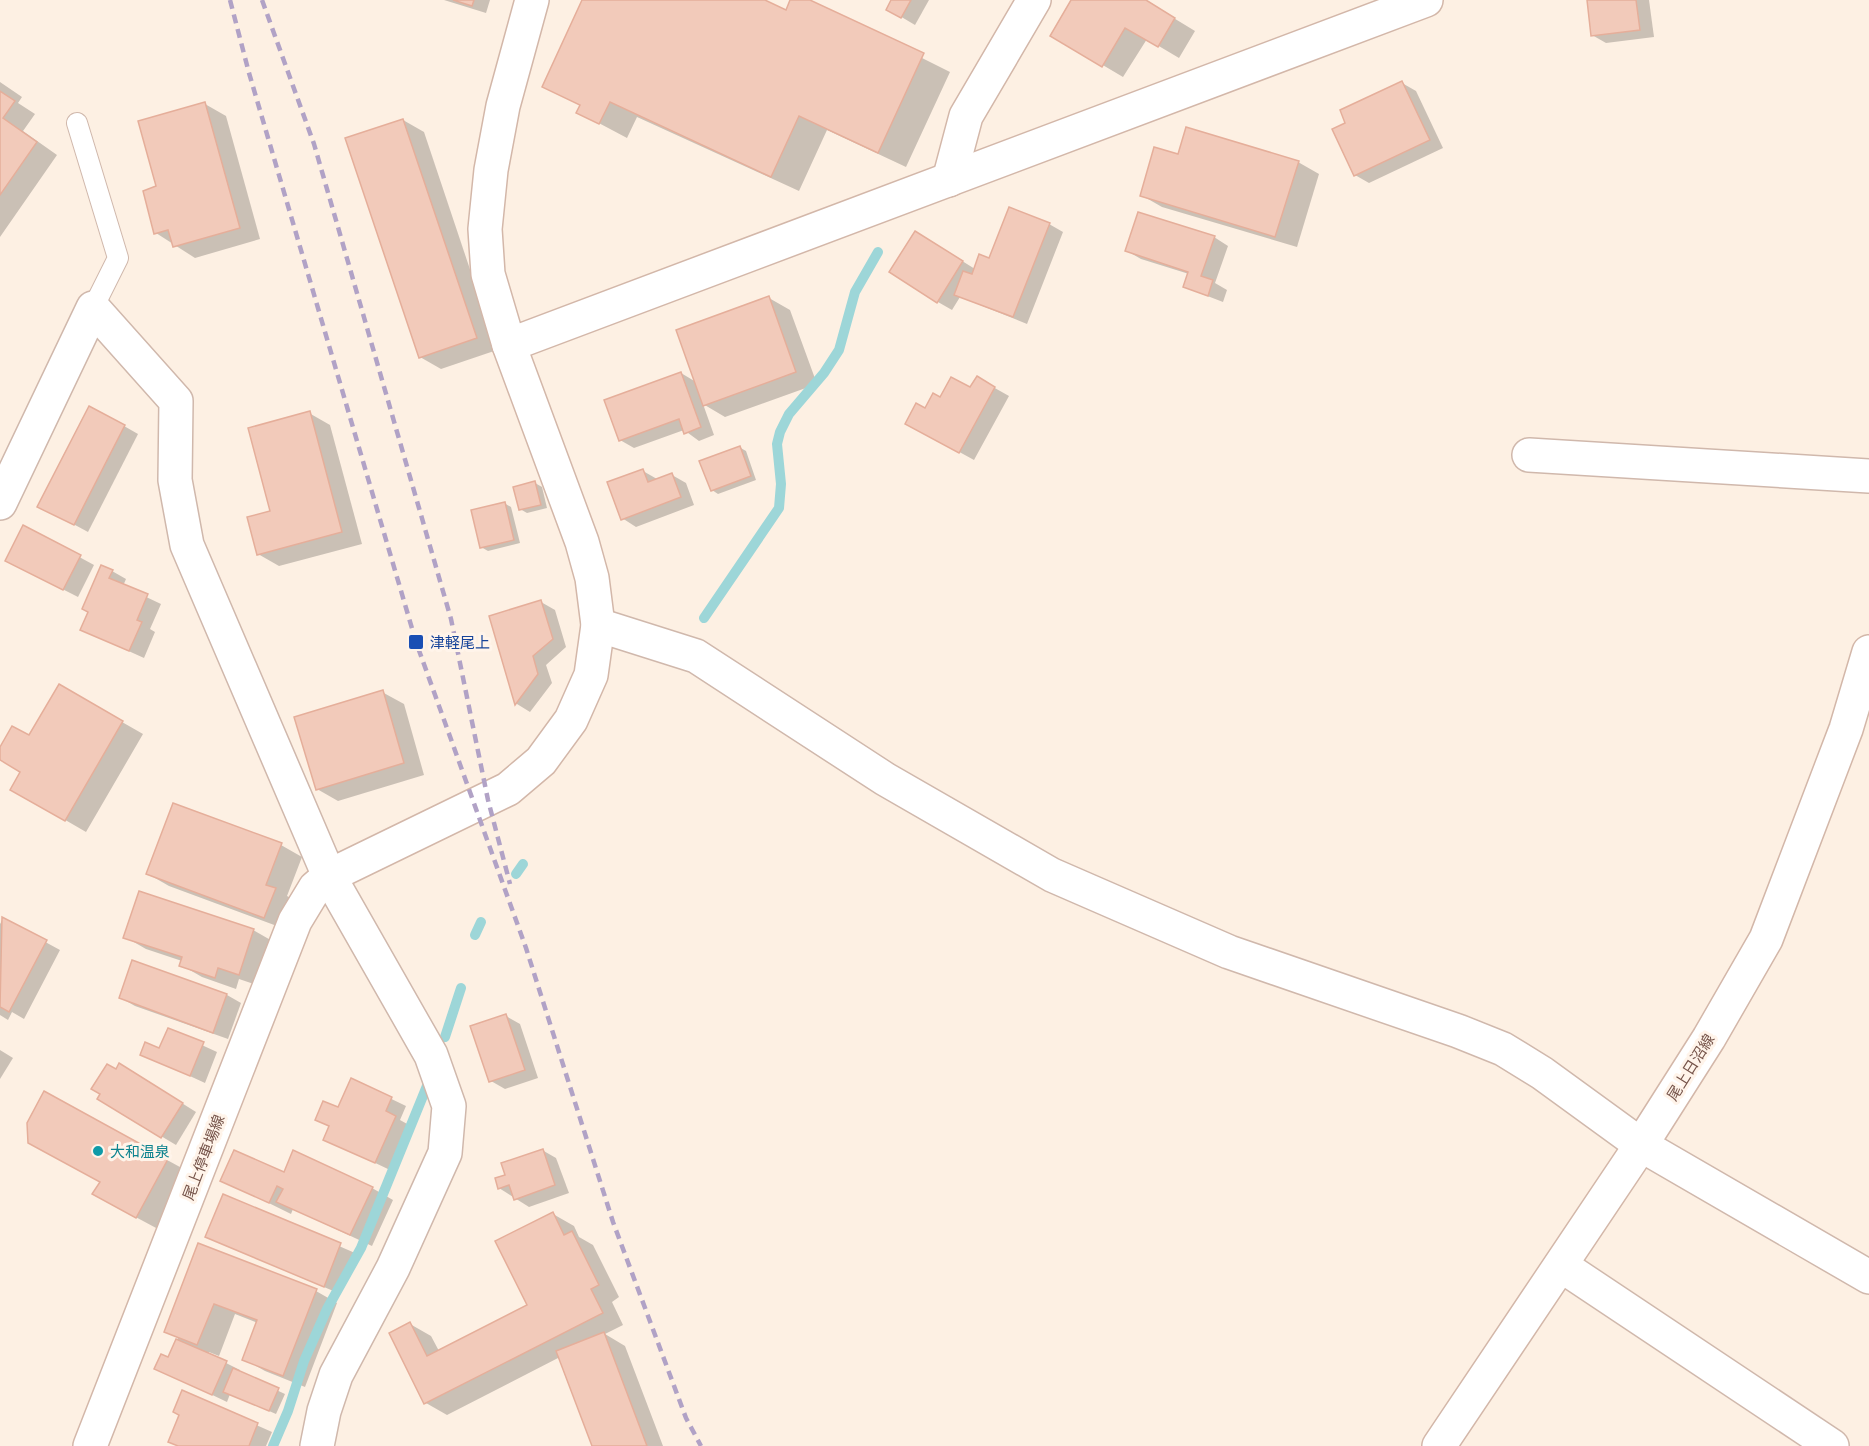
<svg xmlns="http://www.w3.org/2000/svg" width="1869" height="1446" viewBox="0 0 1869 1446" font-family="Commissioner,'Noto Sans JP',sans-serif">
<rect width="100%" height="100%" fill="#fdf0e3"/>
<g fill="#0003">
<path d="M 444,0 L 490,0 L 486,13 Z"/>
<path d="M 584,0 L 761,0 L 786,12 L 792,0 L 806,0 L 950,72 L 906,167 L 827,130 L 799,191 L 637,117 L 627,138 L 578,112 L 581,106 L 544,86 Z"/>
<path d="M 893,0 L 929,0 L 915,25 L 888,9 Z"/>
<path d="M 1073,0 L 1144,0 L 1195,31 L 1179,58 L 1147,39 L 1123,77 L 1052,35 Z"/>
<path d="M 1588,0 L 1649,0 L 1654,37 L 1606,43 L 1592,35 Z"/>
<path d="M 0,82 L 22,97 L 18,103 L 35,114 L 23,131 L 57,155 L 0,237 Z"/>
<path d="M 1402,83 L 1416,91 L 1443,148 L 1369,183 L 1355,175 L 1347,123 Z"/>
<path d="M 205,104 L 226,116 L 260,239 L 195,258 L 156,233 L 158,188 Z"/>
<path d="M 403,120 L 424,132 L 497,350 L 441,369 L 420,357 Z"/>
<path d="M 1179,156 L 1298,162 L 1319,174 L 1297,247 L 1162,207 L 1141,195 Z"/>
<path d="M 1049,224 L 1063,232 L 1027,324 L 960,297 L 952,310 L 938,302 L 930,241 L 975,269 Z"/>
<path d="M 1214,237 L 1228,246 L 1215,283 L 1227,290 L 1223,302 L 1184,287 L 1189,274 L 1141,259 L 1127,251 Z"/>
<path d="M 769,298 L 790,310 L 817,384 L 725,417 L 703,404 L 714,435 L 699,441 L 684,430 L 634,448 L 620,440 L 681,373 L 696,382 Z"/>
<path d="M 977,378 L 1009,396 L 974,460 L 921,431 L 926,410 L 941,399 L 971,389 Z"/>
<path d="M 309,413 L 330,425 L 362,544 L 279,566 L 258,554 Z"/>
<path d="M 124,426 L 138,434 L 88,532 L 51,512 Z"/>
<path d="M 739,447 L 746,451 L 756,480 L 718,494 L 712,490 Z"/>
<path d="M 643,471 L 657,479 L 672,475 L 686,483 L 694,505 L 636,527 L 622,518 Z"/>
<path d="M 535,483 L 542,487 L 547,508 L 527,513 L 520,509 Z"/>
<path d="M 504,503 L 511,507 L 520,543 L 488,551 L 481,547 Z"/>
<path d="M 24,527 L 94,565 L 78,597 L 21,568 Z"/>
<path d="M 112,571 L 126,579 L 123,586 L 161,604 L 150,629 L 155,632 L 144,658 L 82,630 Z"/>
<path d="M 541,602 L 555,610 L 566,647 L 546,665 L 552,683 L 530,712 L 517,704 L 491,617 Z"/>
<path d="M 59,686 L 143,734 L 86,832 L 12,789 L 22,772 L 0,759 L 0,750 L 29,737 Z"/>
<path d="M 382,692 L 404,704 L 424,775 L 338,801 L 317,789 Z"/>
<path d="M 174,805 L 281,845 L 302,857 L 287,896 L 296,901 L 285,929 L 169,886 L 148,874 Z"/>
<path d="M 3,919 L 60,950 L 24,1019 L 12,1012 L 8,1020 L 0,1015 L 0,924 Z"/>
<path d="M 253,930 L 274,942 L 260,986 L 239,979 L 236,989 L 202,977 L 181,965 L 182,961 L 146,949 L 125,937 Z"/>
<path d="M 227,995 L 241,1003 L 228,1039 L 135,1006 L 121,998 Z"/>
<path d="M 506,1016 L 520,1024 L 538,1078 L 505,1089 L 491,1081 Z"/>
<path d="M 169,1030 L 217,1052 L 205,1083 L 142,1054 L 160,1050 Z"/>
<path d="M 0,1050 L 13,1058 L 0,1079 Z"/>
<path d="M 117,1071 L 134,1073 L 196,1112 L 176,1145 L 99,1099 Z"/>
<path d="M 352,1080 L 406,1106 L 400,1120 L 409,1125 L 390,1170 L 325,1139 L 330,1127 L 317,1119 L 339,1109 Z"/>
<path d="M 45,1093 L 189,1172 L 158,1229 L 115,1206 Z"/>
<path d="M 542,1150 L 556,1158 L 569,1193 L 529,1207 L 499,1188 L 507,1176 Z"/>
<path d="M 284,1174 L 372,1188 L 393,1200 L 372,1246 L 293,1209 L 291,1214 L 222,1180 Z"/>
<path d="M 224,1196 L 355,1253 L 338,1293 L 207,1237 Z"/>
<path d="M 553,1214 L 574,1226 L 579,1237 L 593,1245 L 619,1297 L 612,1302 L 623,1325 L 605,1334 L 625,1346 L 663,1446 L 594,1446 L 560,1357 L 447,1415 L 426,1403 L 410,1324 L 431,1336 L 439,1351 L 529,1306 Z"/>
<path d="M 199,1245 L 316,1291 L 337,1303 L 305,1387 L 265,1371 L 244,1359 L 258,1323 L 235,1314 L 219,1356 L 209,1352 L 208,1354 L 240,1370 L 239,1373 L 285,1394 L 276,1414 L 230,1394 L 227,1402 L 156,1368 L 169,1359 L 178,1338 L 166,1331 Z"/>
<path d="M 183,1392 L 272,1432 L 266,1446 L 178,1446 L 170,1441 L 181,1415 Z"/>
</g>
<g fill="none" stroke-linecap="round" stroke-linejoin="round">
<g stroke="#9dd6d8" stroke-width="10">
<path d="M 704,618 L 779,508 L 781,484 L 777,444 L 780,432 L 789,414 L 824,373 L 839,350 L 855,292 L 878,252"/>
<path d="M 516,874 L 523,864"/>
<path d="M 475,935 L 481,922"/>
<path d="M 445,1037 L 461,988"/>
<path d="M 273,1446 L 288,1411 L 304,1361 L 327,1309 L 361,1248 L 429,1081"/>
</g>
</g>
<g fill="#f2caba" stroke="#e5ae9a" stroke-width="1.5">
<path d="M 453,0 L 474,0 L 472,6 Z"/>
<path d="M 582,0 L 765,0 L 786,10 L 790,0 L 810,0 L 924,53 L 878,153 L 799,116 L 771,177 L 610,102 L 599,124 L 576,113 L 580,105 L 542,87 Z"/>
<path d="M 891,0 L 911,0 L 901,18 L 886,10 Z"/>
<path d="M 1071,0 L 1146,0 L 1175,18 L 1158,47 L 1125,28 L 1102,67 L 1050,36 Z"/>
<path d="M 1587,0 L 1636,0 L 1640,30 L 1591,36 Z"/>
<path d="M 1402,81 L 1430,140 L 1354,176 L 1332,129 L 1345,123 L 1340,110 Z"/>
<path d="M 0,91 L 15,101 L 3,118 L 37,142 L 0,195 Z"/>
<path d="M 205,102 L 240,228 L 173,247 L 168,230 L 154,234 L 143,191 L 156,186 L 138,121 Z"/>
<path d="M 403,119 L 477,338 L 419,358 L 345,138 Z"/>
<path d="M 1186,127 L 1299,161 L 1275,237 L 1140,196 L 1154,147 L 1178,154 Z"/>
<path d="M 1009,207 L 1050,223 L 1013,317 L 954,295 L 963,271 L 972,274 L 979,254 L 989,258 Z"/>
<path d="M 1138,212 L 1215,236 L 1201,276 L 1213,280 L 1208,296 L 1183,287 L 1188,272 L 1125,251 Z"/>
<path d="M 915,231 L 963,261 L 937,303 L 889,272 Z"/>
<path d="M 769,296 L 796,372 L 703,406 L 676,330 Z"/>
<path d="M 681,372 L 701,427 L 684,434 L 679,419 L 619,441 L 604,400 Z"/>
<path d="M 977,376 L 995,387 L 959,453 L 905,424 L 916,403 L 925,408 L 933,393 L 940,397 L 951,377 L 970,387 Z"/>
<path d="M 89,406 L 125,425 L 74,525 L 37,507 Z"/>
<path d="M 310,411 L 342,532 L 257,555 L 247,517 L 270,511 L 248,428 Z"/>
<path d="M 740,446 L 751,476 L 711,491 L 699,461 Z"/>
<path d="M 643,469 L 648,482 L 672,473 L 681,497 L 621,520 L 607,482 Z"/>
<path d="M 535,481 L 541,505 L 519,510 L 513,487 Z"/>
<path d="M 505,502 L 514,540 L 480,548 L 471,510 Z"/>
<path d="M 23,525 L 81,555 L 63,590 L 5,561 Z"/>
<path d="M 101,565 L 113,570 L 109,578 L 148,594 L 137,620 L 142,622 L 129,651 L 80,630 L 88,612 L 82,609 Z"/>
<path d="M 541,600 L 553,639 L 533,656 L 538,674 L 515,705 L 489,616 Z"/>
<path d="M 59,684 L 123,721 L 65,821 L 10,790 L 20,772 L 0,760 L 0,747 L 12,726 L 29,735 Z"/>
<path d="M 383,690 L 404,763 L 316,790 L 294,717 Z"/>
<path d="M 173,803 L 282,843 L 266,885 L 276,888 L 264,918 L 146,874 Z"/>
<path d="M 139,891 L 254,929 L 239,975 L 218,968 L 215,978 L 179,966 L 182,957 L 123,938 Z"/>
<path d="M 2,917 L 47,940 L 9,1012 L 0,1007 Z"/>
<path d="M 132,960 L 227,994 L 213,1033 L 119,998 Z"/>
<path d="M 506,1014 L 525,1070 L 489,1082 L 470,1026 Z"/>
<path d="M 168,1028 L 204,1042 L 190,1076 L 140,1055 L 145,1042 L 159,1048 Z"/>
<path d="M 119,1063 L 183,1103 L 161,1138 L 97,1099 L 100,1094 L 91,1089 L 107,1064 L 116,1069 Z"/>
<path d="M 351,1078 L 392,1097 L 386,1111 L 396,1116 L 375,1163 L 323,1140 L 329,1126 L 315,1120 L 323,1101 L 338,1107 Z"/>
<path d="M 44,1091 L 168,1159 L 136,1218 L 92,1194 L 100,1182 L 28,1143 L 27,1123 Z"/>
<path d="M 543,1149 L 555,1185 L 514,1200 L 509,1185 L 498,1189 L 495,1178 L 505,1175 L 501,1163 Z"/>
<path d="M 234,1150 L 284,1172 L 293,1150 L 373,1187 L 350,1235 L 276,1202 L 283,1189 L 277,1186 L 269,1203 L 220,1181 Z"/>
<path d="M 223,1194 L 341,1243 L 324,1287 L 205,1237 Z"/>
<path d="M 553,1212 L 564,1235 L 572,1231 L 599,1285 L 591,1289 L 603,1313 L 424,1404 L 389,1333 L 410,1322 L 427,1356 L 527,1305 L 495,1241 Z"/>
<path d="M 198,1243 L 317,1289 L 283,1376 L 242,1360 L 257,1320 L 214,1304 L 197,1345 L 164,1332 Z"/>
<path d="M 604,1332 L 647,1446 L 592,1446 L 556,1351 Z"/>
<path d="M 176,1339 L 227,1361 L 212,1395 L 154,1369 L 161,1354 L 168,1357 Z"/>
<path d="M 233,1368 L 279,1388 L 269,1411 L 223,1392 Z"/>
<path d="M 182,1390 L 258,1423 L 249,1446 L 178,1446 L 168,1442 L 179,1415 L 173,1412 Z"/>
</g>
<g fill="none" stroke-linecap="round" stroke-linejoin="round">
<g stroke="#d0b8ac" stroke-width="22">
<path id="lane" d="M 77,123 L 118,258 L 93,308"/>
</g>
<g stroke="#d0b8ac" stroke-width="36">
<g id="street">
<path d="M 1529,455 L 1869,476"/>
<path d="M 0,503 L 93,308 L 176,401 L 175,480 L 187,545 L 329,876 L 431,1055 L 449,1106 L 445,1153 L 393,1268 L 336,1375 L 324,1411 L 317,1446"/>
<path d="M 598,625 L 696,656 L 885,779 L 1052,875 L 1229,952 L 1458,1031 L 1503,1049 L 1542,1073 L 1641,1145 L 1869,1277"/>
<path d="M 1562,1266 L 1832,1446"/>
</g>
</g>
<g stroke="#d3b7a9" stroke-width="36">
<g id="secondary">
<path d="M 949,180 L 966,116 L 1034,0"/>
<path d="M 509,345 L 1426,0"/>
<path d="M 90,1446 L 295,921 L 315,888 L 329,876 L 508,789 L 541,761 L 571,720 L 591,675 L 598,625 L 592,578 L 582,542 L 509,345 L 488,274 L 485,229 L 491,170 L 503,106 L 532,0"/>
<path d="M 1439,1446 L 1641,1145 L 1709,1038 L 1766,939 L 1846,729 L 1869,652"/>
</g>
</g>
<use href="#lane" stroke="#fff" stroke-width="20"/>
<use href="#street" stroke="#fff" stroke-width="33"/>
<use href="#secondary" stroke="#fff" stroke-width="33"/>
<g stroke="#b1a2c6" stroke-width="4.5" stroke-dasharray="9 6" stroke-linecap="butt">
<path d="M 230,0 L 249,73 L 416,642 L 526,948 L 613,1222 L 686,1418 L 701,1446"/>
<path d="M 262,0 L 314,144 L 451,619 L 488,800 L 510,884"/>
</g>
</g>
<rect fill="#1a4fb4" stroke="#fff4ea" stroke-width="2" x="408" y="634" width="16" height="16" rx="3"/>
<circle fill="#0f9aa8" stroke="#fff4ea" stroke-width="2" cx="98" cy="1151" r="6"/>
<g text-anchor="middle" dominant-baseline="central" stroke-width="6" stroke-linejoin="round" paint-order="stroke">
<g font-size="15" fill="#164399" stroke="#fff4ea" text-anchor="start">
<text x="430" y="642">津軽尾上</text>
</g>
<g font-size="15" fill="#755349" stroke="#fff4ea">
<text transform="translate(1690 1067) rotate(-58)">尾上日沼線</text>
<text transform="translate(203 1157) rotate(-69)">尾上停車場線</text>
</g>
<g font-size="15" fill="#0d838f" stroke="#fff4ea" text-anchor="start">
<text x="110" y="1151">大和温泉</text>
</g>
</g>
</svg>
